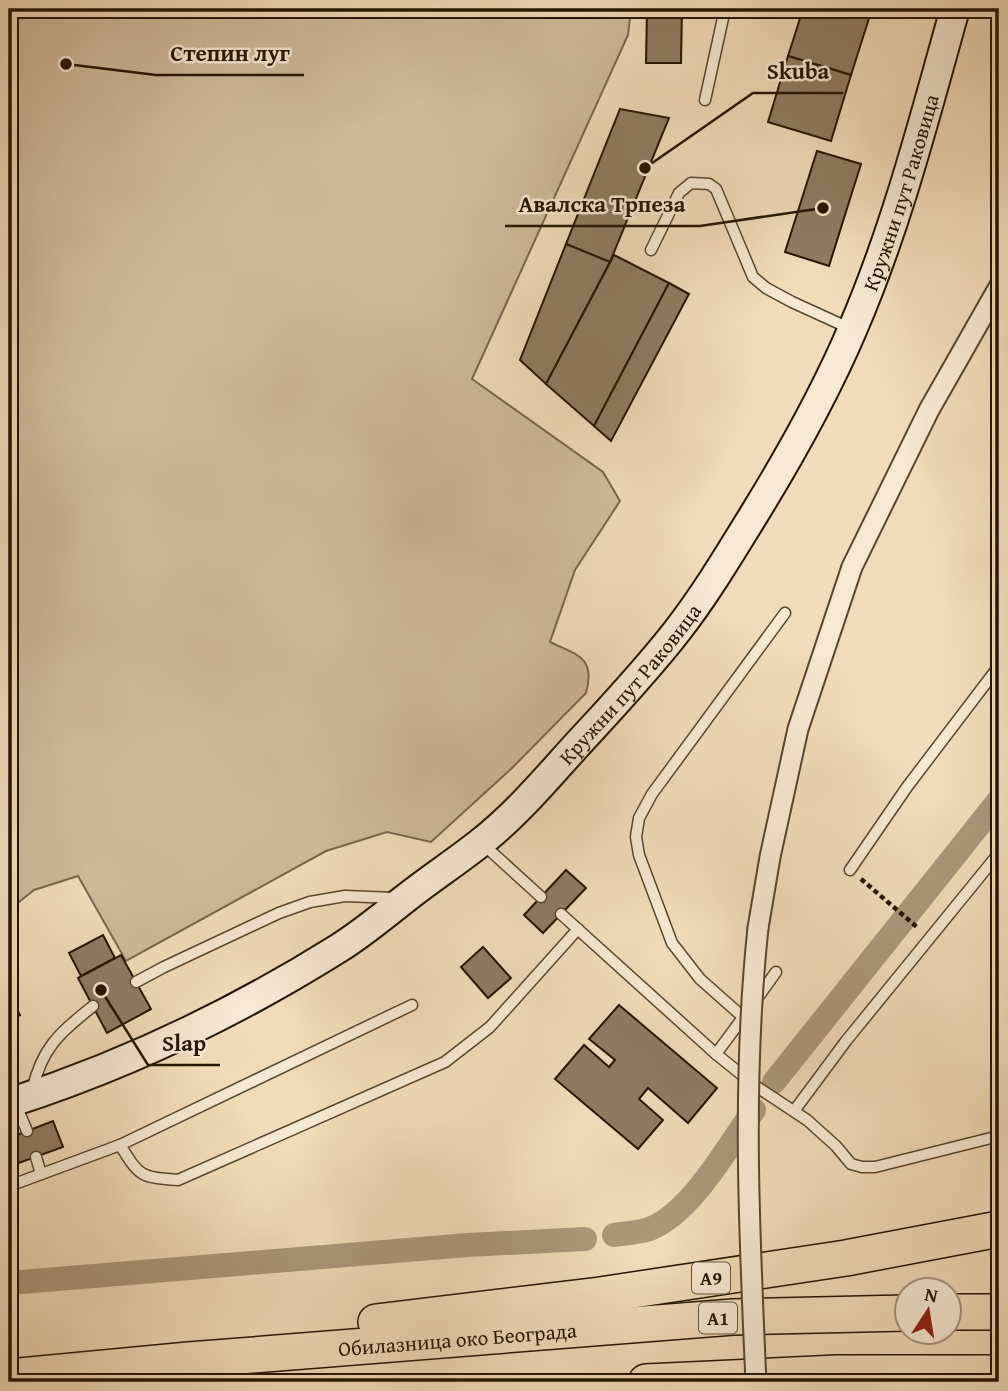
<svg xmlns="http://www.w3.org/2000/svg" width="1008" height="1391" viewBox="0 0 1008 1391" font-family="'Gentium Book Plus',serif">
<rect width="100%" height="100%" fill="#f2dbb8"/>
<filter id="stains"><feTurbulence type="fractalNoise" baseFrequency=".00286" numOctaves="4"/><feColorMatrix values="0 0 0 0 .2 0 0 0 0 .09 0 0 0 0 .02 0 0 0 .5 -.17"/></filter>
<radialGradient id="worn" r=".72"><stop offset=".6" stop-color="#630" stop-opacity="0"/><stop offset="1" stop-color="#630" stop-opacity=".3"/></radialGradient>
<path fill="#cfb999" stroke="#7a664c" stroke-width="2" d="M 9,9 L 631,9 L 628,35 L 472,379 L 603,472 L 620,501 L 575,570 L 550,642 C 577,655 596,657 586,693 L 511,769 L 431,842 L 387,832 L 326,851 L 126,961 L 78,876 L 34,890 L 9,910 Z"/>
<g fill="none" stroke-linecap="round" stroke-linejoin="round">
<g stroke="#ac9779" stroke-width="24">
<path d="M 774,1082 L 999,800"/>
<path d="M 614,1235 C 626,1233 641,1233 652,1228 C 693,1210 728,1146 754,1110"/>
<path d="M 9,1283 L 468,1245 L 585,1239"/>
</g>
</g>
<g fill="#907b60" stroke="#251400" stroke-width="2">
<path d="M 647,9 L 682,9 L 681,63 L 646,63 Z"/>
<path d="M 803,9 L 872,9 L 851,75 L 788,56 Z"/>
<path d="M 788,56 L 851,75 L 831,141 L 768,122 Z"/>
<path d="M 620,109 L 669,118 L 610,262 L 566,244 Z"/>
<path d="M 817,151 L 861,164 L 829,266 L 785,252 Z"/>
<path d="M 566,244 L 610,262 L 546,384 L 520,360 Z"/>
<path d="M 614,255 L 669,283 L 594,426 L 546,384 Z"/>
<path d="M 669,283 L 689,294 L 611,441 L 594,426 Z"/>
<path d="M 566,870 L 586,888 L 543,933 L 524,915 Z"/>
<path d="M 103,935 L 115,958 L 81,976 L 69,953 Z"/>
<path d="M 483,947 L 511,978 L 488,998 L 461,967 Z"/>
<path d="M 121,955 L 151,1009 L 107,1033 L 78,978 Z"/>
<path d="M 10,997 L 20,1015 L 9,1021 L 9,998 Z"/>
<path d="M 619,1005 L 717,1088 L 688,1123 L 648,1088 L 639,1099 L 663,1120 L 638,1149 L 555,1079 L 584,1045 L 609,1067 L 615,1060 L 589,1039 Z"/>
<path d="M 53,1121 L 63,1147 L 16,1164 L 9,1145 L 9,1138 Z"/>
</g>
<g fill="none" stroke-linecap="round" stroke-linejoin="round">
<g stroke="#58462e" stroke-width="13">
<g id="lane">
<path d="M 705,100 L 725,9"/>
<path d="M 651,250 L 679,193 L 691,183 L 709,184 L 716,189 L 753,277 L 766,288 L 792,302 L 849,328"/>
<path d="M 484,845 L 541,897"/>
<path d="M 850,870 L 907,787 L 999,666"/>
<path d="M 561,914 L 716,1054 L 757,1087 L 807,1120 L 836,1146 L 851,1164 L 862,1167 L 875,1167 L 999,1136"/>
<path d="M 136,982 L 164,967 L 279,913 L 310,902 L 345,896 L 394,898"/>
<path d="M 756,1000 L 776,972"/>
<path d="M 743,1017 L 700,979 L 672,943 L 639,855 L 636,837 L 639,818 L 652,794 L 785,613"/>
<path d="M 716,1054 L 747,1012"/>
<path d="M 32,1091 C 42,1047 59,1034 93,1006"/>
<path d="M 16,1105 L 27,1131"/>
<path d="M 794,1111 L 846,1041 L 999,853"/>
<path d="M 120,1145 C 140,1177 140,1177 178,1180 L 445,1062 L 490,1027 L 578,929"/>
<path d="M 36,1157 L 41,1174"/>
<path d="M 9,1186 L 120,1145 L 412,1005"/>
</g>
</g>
<g stroke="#58462e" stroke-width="23">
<path id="street" d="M 758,928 L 770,857 L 798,729 L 852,567 L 929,410 L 999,287"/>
</g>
<g stroke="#251400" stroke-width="32">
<g id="secondary">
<path id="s1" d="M 9,1103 C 124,1066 237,1012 339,948 C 363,933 384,915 406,898 C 430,879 456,862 480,843 C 516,815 546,779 576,746 C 611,708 646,671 677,631 C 705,595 729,555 753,516 C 790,456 825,394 853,328 C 897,226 925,116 955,9"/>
</g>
</g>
<g stroke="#251400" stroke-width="38">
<g id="highway">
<path d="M 948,1312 L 999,1312"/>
<path d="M 376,1322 L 600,1295 L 846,1258 L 999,1229"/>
<path id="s2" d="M 9,1377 L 189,1360 L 733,1317 L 906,1313"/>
<path d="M 646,1382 L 837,1373 L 999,1373"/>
</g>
</g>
<path stroke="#251400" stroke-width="4.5" stroke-dasharray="5 3.5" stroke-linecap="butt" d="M 861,879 L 918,928"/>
<use href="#lane" stroke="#f7e8d1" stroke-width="10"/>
<use href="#street" stroke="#f7e8d1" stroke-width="19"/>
<use href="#secondary" stroke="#f7e8d1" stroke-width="28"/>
<use href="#highway" stroke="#f2dbb8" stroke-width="35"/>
<g stroke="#58462e" stroke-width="23" stroke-linecap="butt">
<path id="street-bridge" d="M 756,1382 C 749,1230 742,1079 758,928"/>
</g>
<use href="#street-bridge" stroke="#f7e8d1" stroke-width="19"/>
</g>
<g text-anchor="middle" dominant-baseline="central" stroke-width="5" stroke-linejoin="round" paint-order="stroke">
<g fill="#f7e8d1" stroke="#64543f" stroke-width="2">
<rect x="692" y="1262.5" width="38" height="31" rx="5"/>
<rect x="699" y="1302.5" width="38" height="31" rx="5"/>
</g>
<g font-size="19" font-weight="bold" fill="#251400">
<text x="711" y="1278">A9</text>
<text x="718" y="1318">A1</text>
</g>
<g font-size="21" fill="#251400" stroke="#f7e8d1">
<text stroke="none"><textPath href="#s1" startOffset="1326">Кружни пут Раковица</textPath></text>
<text stroke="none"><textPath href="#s1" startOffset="760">Кружни пут Раковица</textPath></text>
<text stroke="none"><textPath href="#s2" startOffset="450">Обилазница око Београда</textPath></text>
</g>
</g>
<path fill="none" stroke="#251400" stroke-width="2.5" d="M66 64L156 75H304M645 168L753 93H843M823 208L700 226H505M101 990L148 1065H220"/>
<g fill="#251400" stroke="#f7e8d1" stroke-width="2.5">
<circle cx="66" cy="64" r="7"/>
<circle cx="645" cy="168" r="7"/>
<circle cx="823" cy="208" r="7"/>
<circle cx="101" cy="990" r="7"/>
</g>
<g font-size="23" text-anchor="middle" font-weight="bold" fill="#251400" stroke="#f7e8d1" stroke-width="5" stroke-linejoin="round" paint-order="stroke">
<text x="230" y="61">Степин луг</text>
<text x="798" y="79">Skuba</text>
<text x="602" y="212">Авалска Трпеза</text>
<text x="184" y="1051">Slap</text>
</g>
<rect width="1008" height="1391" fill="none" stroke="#f2dbb8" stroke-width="35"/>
<rect x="10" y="10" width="987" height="1370" fill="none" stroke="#251400" stroke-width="3.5"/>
<rect x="18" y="18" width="973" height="1356" fill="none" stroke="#251400" stroke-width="2"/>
<g transform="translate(928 1311) rotate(12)"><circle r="33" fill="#f7e8d1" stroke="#a3937d" stroke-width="2"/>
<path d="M0-5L12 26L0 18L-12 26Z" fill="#8f2418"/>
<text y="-10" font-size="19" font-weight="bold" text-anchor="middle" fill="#251400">N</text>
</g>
<rect width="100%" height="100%" filter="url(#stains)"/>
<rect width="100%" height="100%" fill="url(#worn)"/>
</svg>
